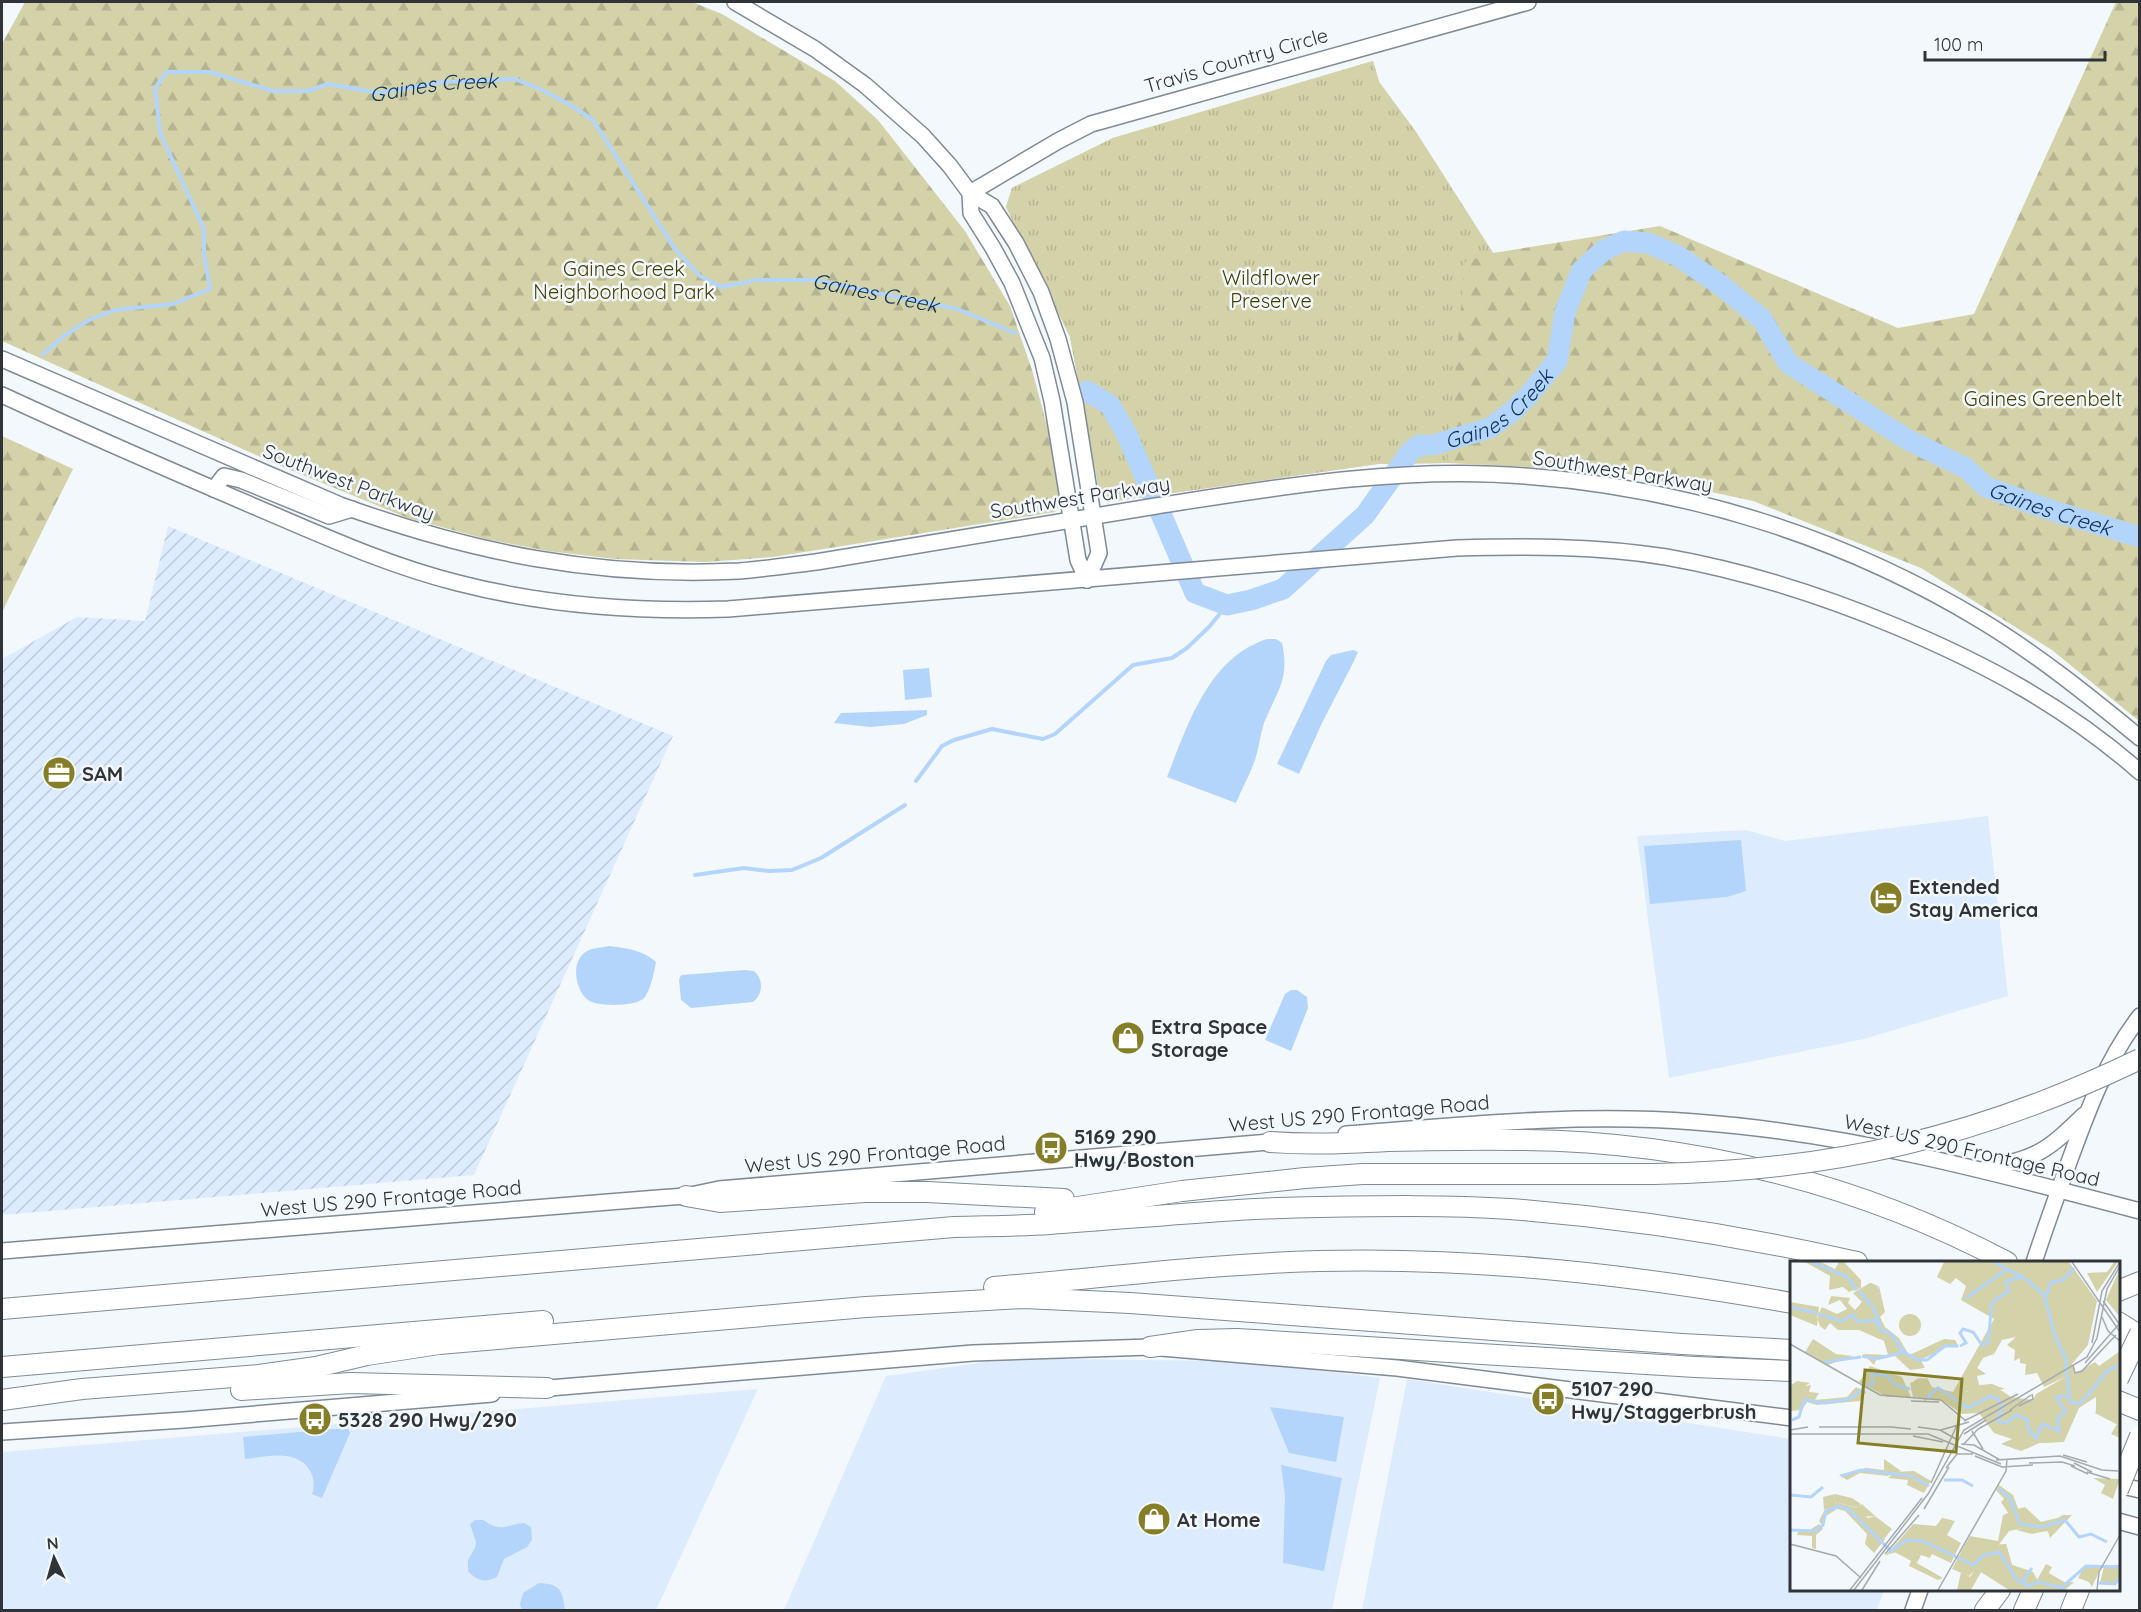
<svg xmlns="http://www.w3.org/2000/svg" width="2141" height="1612" viewBox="0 0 2141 1612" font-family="Quicksand,sans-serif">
<defs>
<pattern id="industrial-furrows" width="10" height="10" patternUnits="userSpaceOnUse" patternTransform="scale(1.5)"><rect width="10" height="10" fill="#dcecfe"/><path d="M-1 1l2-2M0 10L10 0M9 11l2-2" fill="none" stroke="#bdcbda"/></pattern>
<pattern id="forest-firs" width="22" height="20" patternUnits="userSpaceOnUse" patternTransform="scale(1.5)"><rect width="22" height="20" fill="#d4d2a9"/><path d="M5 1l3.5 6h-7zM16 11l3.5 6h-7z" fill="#b6b592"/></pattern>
<pattern id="park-tufts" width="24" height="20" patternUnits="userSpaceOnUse" patternTransform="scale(1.5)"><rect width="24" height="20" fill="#d4d2a9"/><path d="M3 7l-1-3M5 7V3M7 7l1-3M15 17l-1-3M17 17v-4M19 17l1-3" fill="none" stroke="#b6b592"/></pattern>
</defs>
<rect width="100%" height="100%" fill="#f3f8fd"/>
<g fill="#dcecfe">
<path d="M 1988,816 L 2008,996 L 1864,1039 L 1669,1078 L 1637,836 L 1746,830 L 1785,841 Z"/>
<path d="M 1060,1359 L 1222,1361 L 1301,1368 L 1380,1378 L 1332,1610 L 784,1610 L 886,1376 L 985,1362 Z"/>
<path d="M 1407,1379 L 1791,1439 L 1792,1590 L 1884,1590 L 1877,1610 L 1362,1610 Z"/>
<path d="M 758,1389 L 656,1610 L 2,1610 L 2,1452 Z"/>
</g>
<path fill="url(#industrial-furrows)" d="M 168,526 L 673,736 L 474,1175 L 2,1215 L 2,659 L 77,617 L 145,621 Z"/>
<g fill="url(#forest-firs)">
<path d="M 25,2 L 692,2 L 722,14 L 835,81 L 878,120 L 965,231 L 1010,306 L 1032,370 L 1049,433 L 1061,504 L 1055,512 L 773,557 L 705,562 L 615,559 L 548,551 L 486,539 L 408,518 L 283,467 L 2,341 L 2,44 Z"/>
<path d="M 2116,2 L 2139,2 L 2139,721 L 2052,650 L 1921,568 L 1753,501 L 1614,471 L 1447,463 L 1378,464 L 1108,502 L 1099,490 L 1070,337 L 1006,207 L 1012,188 L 1113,138 L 1373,61 L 1379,82 L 1416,132 L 1493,253 L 1660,226 L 1898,328 L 1974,314 Z"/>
<path d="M 2,436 L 73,469 L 2,612 Z"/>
</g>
<path fill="url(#park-tufts)" d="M 1373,61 L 1379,82 L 1416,132 L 1493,253 L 1465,262 L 1447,463 L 1378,464 L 1108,502 L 1099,490 L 1070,337 L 1006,207 L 1012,188 L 1113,138 Z"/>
<g fill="#b3d5fc">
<path d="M 1267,639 L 1276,639 L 1282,643 C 1290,680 1277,691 1264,723 C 1260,735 1259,748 1255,760 C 1250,774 1242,789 1236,803 L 1167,777 C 1188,725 1208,658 1267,639 Z"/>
<path d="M 1353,650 L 1358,652 L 1354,661 L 1322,723 L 1299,774 L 1277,764 L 1326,661 L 1331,655 Z"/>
<path d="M 929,668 L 932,697 L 905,700 L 903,670 Z"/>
<path d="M 927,710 L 927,715 L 904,724 L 870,727 L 834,723 L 841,713 Z"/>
<path d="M 1741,840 L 1746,891 L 1727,897 L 1650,904 L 1644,846 Z"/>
<path d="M 609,946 C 626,948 643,950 656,962 C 654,973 651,988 645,997 C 638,1007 597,1007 588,1000 C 576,991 571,965 583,954 C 589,948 600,948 609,946 Z"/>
<path d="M 745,970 L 754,971 C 764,980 763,994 753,1002 L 691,1008 L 681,1000 L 679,980 L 681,975 Z"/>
<path d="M 1291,990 L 1297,990 L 1307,997 L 1308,1008 L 1291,1051 L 1265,1040 L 1285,994 Z"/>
<path d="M 1270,1407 L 1344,1417 L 1336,1462 L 1289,1453 Z"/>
<path d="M 345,1428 L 348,1429 L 350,1433 L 322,1498 L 312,1494 C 315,1487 314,1477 310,1471 C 297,1448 266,1457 245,1459 L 243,1437 Z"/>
<path d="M 1281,1465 L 1342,1478 L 1324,1571 L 1283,1563 L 1285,1496 Z"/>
<path d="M 475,1520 L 483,1520 C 502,1533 504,1525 524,1523 L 531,1527 L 532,1540 L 527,1547 L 504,1559 L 497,1577 C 484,1583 477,1581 468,1571 L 468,1560 L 475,1548 L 476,1542 L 470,1524 Z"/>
<path d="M 539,1583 C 561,1584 562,1590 565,1610 L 522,1610 L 520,1604 L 523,1593 Z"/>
</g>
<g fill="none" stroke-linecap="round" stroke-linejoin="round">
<g stroke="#b3d5fc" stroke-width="4">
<path id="s1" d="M 43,354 L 65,335 L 89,320 L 115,310 L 173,304 L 210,289 L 204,254 L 204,229 L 160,133 L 155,88 L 167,72 L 210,72 L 273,91 L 308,91 L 328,84 L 379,93 L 442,82 L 515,79 L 540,89 L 572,106 L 593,120 L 675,249 L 700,276 L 721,287 L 757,280 L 814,280 L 957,309 L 1015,333"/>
<path d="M 916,781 L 942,746 L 954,740 L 992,729 L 1043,739 L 1055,734 L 1133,665 L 1172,658 L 1187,648 L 1209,627 L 1227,605"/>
<path d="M 695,875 L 744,868 L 769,871 L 792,870 L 821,858 L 905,805"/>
</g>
<path stroke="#b3d5fc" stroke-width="21" id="s2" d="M 1087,391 L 1110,405 L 1127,435 L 1195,593 L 1227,605 L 1251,600 L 1283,589 L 1365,515 L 1410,452 L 1419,445 L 1433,445 L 1490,428 L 1514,410 L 1528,396 L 1557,361 L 1565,312 L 1582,270 L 1604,250 L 1624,241 L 1648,243 L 1678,256 L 1722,286 L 1762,319 L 1788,363 L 1908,440 L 1966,468 L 1986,487 L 2050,510 L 2140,537"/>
<g stroke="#808a95" stroke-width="18">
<g id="secondary">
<path d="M 735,2 L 815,49 L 865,85 L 923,136 L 950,166 L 970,193 L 992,206 L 1016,243 L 1041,292 L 1058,339 L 1075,402 L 1099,553 L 1087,580"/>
<path d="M 970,193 L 1058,141 L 1091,124 L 1528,2"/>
<path d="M 970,193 L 971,213 L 993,248 L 1012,283 L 1042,358 L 1052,401 L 1078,560 L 1087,580"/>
<path d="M 2,359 L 340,505 C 473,553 597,578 739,571 C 765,569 791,565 816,562 C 929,543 1042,524 1156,506 C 1278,487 1401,466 1525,476 C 1687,488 1843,537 1982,621 C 2038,655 2089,696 2140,738"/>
<path d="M 2,395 C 84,433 167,469 251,505 C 319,534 386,565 458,583 C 547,606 637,612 728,609 L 1457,548 C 1527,546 1597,546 1666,557 C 1745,571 1821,595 1895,626 C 1986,664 2066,707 2140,772"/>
<path d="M 214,489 L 224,476 L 241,480 L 329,516 L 352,509"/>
<path d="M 1346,1134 C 1462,1125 1579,1113 1695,1122 C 1847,1133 1993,1172 2140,1211"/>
<path d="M 1987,1167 C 2036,1160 2049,1149 2084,1115"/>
<path d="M 2,1251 L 658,1198 L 686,1196 L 719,1189 L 1281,1141"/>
<path d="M 2034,1262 C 2045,1229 2057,1195 2069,1162 C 2088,1110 2106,1060 2140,1016"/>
<path d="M 537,1389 L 973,1353 L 1150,1347 L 1397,1368 L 1792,1418"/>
<path d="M 2,1432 L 184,1420 L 492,1394"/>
<path d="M 2118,1485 L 2140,1490"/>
<path d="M 2118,1521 L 2140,1527"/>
<path d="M 1913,1610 L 1920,1590"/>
</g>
</g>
<g stroke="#808a95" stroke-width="22">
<g id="highway">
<path d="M 1270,1142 C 1311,1145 1348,1143 1388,1141 C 1433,1140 1479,1139 1524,1140 C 1692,1142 1858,1183 2007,1262"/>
<path d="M 686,1196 L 720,1202 L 865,1192 L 927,1192 L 1064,1199"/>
<path d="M 1045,1212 L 1182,1191 L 1305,1178 L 1363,1174 L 1654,1174"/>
<path d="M 994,1287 C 1102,1278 1210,1264 1319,1261 C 1478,1257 1635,1275 1792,1303"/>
<path d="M 2118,1291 L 2140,1282"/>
<path d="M 2,1309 L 954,1227 C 986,1226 1018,1226 1050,1224 C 1140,1218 1229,1208 1319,1207 C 1382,1206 1447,1205 1510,1209 C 1627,1218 1743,1236 1857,1262"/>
<path d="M 2118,1322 L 2140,1336"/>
<path d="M 2118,1342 L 2140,1348"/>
<path d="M 1150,1347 L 1198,1340 L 1237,1339 L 1695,1367 L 1792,1371"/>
<path d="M 2,1367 L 543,1321"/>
<path d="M 241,1390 L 351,1383 L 547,1388"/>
<path d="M 2,1400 L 82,1389 L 259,1375 L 316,1367 L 367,1355 L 439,1344 L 866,1307 L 1024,1298 L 1130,1303 L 1682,1344 L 1792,1350"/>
<path d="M 2118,1401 L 2140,1410"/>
<path d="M 1985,1610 L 2000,1590"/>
<path d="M 2024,1610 L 2033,1590"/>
<path d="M 2071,1610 L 2079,1590"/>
</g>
</g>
<use href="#secondary" stroke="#fff" stroke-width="15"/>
<use href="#highway" stroke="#fff" stroke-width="20"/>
<g stroke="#808a95" stroke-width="22" stroke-linecap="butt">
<g id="highway-bridge">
<path d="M 1654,1174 C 1832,1171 1979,1137 2140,1059"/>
<path d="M 2118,1379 L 2140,1333"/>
<path d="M 2118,1490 L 2140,1436"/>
</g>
</g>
<use href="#highway-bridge" stroke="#fff" stroke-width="20"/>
</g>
<defs>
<g id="office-disc" transform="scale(1.725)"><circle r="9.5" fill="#857e26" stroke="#f3f8fd"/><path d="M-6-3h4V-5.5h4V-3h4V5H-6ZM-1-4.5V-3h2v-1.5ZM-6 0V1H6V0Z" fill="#fff"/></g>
<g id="hotel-disc" transform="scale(1.725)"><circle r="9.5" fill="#857e26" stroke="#f3f8fd"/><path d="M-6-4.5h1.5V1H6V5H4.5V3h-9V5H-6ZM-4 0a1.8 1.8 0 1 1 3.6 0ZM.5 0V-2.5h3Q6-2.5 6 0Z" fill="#fff"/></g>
<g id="shop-disc" transform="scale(1.725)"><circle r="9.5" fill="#857e26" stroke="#f3f8fd"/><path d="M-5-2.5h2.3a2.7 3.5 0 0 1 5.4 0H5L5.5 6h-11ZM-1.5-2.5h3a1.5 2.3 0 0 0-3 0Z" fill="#fff"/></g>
<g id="bus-disc" transform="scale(1.725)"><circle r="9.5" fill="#857e26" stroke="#f3f8fd"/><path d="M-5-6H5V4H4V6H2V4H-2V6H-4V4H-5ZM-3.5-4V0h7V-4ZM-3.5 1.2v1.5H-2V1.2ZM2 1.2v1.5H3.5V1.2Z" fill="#fff"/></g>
</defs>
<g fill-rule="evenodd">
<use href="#office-disc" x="59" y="773"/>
<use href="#hotel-disc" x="1886" y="898"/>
<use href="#shop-disc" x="1128" y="1038"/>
<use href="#bus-disc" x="1051" y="1148"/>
<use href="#bus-disc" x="1548" y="1399"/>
<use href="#bus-disc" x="315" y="1419"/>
<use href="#shop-disc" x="1154" y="1519"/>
</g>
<g text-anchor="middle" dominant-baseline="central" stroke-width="5" stroke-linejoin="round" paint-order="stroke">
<g font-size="20" fill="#303439" stroke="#f3f8fd">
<text transform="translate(1236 60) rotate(-16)">Travis Country Circle</text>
<text transform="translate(1623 471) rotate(9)">Southwest Parkway</text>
<text transform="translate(349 482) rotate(21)">Southwest Parkway</text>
<text transform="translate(1080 497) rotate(-9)">Southwest Parkway</text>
<text transform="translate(1359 1113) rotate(-5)">West US 290 Frontage Road</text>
<text transform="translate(1972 1150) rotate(13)">West US 290 Frontage Road</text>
<text transform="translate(875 1154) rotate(-5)">West US 290 Frontage Road</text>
<text transform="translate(391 1198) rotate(-5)">West US 290 Frontage Road</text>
</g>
<g font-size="20" fill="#454002" stroke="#f3f8fd">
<text x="624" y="268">Gaines Creek<tspan x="624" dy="23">Neighborhood Park</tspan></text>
<text x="1271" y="277">Wildflower<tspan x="1271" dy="23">Preserve</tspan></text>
<text x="2043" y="398">Gaines Greenbelt</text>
</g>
<g font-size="20" font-weight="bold" fill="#303439" stroke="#f3f8fd" text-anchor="start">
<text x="82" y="773">SAM</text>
<text x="1909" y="886">Extended<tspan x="1909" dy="23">Stay America</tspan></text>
<text x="1151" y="1026">Extra Space<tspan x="1151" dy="23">Storage</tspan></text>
<text x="1074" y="1136">5169 290<tspan x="1074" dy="23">Hwy/Boston</tspan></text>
<text x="1571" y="1388">5107 290<tspan x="1571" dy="23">Hwy/Staggerbrush</tspan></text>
<text x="338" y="1419">5328 290 Hwy/290</text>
<text x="1177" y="1519">At Home</text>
</g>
<g font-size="21" font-style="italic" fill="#0c3154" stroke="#f3f8fd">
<text stroke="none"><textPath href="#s1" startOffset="687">Gaines Creek</textPath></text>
<text stroke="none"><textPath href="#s1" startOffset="1227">Gaines Creek</textPath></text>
<text stroke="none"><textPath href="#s2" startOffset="616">Gaines Creek</textPath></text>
<text stroke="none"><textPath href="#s2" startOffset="1356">Gaines Creek</textPath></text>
</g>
</g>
<g transform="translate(1790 1261)">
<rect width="330" height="330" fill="#f3f8fd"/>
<path d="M 324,1 L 328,1 L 307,31 L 297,12 L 317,11 ZM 330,7 L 330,56 L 316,39 ZM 180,102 L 196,113 L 187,115 L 189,124 L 202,123 L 215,128 L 180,132 L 167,125 ZM 45,233 L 62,237 L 71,243 L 69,247 L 44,241 ZM 235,246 L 251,261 L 271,256 L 257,263 L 256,270 L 242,273 L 226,269 L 233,267 L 227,248 ZM 85,255 L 102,268 L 95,277 L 78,257 Z" fill="#d4d2a9"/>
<path d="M 15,1 L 31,1 L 45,8 L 49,1 L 54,1 L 71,19 L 71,27 L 59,31 L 53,26 L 39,29 L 40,15 ZM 154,1 L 279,1 L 307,40 L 298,84 L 282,103 L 285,113 L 305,101 L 309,105 L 330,90 L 330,177 L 321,173 L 327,163 L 306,151 L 306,136 L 289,147 L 274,181 L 249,182 L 231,190 L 211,183 L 222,178 L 204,172 L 189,152 L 172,153 L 152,139 L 123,136 L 120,122 L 137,117 L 142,126 L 163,131 L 204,58 L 171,39 L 176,25 L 166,17 L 160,23 L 147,16 ZM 226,76 L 217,84 L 225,89 L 224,100 L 230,97 L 230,102 L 236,103 L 235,114 L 247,112 L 254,126 L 277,115 L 246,133 L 243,139 L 221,136 L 202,123 L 177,131 L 175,128 L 193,97 L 204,93 L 212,79 ZM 80,22 L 87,29 L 89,25 L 95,51 L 90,56 L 95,66 L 109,77 L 119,94 L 126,91 L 135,107 L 120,109 L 105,95 L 86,99 L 84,104 L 73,93 L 98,94 L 94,80 L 69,69 L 48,69 L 40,62 L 35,69 L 30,65 L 27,56 L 32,46 L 47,53 L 57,48 L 50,39 L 38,44 L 41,35 L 60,37 L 58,42 L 65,49 L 72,41 L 63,32 ZM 0,41 L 29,46 L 27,65 L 0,54 ZM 80,105 L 112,116 L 121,136 L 97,136 L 69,121 ZM 7,120 L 20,122 L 15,125 L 21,124 L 19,131 L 29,132 L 25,139 L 57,136 L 66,126 L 76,131 L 70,140 L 27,144 L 17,141 L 12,149 L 1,150 L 0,125 ZM 124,210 L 141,220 L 134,232 L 117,224 L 118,219 L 98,217 L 105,211 ZM 45,233 L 44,241 L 68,247 L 72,243 L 85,255 L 69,256 L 49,244 L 34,249 L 33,236 ZM 225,249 L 234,267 L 219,270 L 208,285 L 216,283 L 222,304 L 243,311 L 247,318 L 253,320 L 259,312 L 274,321 L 284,321 L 275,329 L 219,329 L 191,311 L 184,310 L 179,315 L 162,308 L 180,275 L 208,280 L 213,254 ZM 273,254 L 282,254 L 260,277 L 256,264 ZM 152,257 L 165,260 L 157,274 L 171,282 L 164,296 L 134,285 L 125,301 L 153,317 L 148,319 L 119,305 L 121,300 L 106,291 L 101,293 L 123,263 L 146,265 ZM 295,304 L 312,304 L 302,326 L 299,321 L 288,317 ZM 330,304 L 330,319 L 326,323 L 310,322 L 314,305 Z" fill="#d4d2a9" fill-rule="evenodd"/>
<path d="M 81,22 L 88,25 L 84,46 L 69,30 ZM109 64a11 11 0 1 1 22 0a11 11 0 1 1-22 0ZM 23,78 L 46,93 L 63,95 L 38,104 L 15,91 ZM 154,78 L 165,79 L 169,86 L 156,86 L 129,100 L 126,91 ZM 330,115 L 330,165 L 305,152 L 323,117 ZM121 127a10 10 0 1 1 20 0a10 10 0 1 1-20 0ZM 276,149 L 281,160 L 268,175 L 268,181 L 249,182 L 236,188 L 232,180 L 240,173 L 248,177 L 253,165 L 263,171 ZM 94,198 L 111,210 L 98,215 L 70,212 L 57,219 L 49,214 L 76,207 L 94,209 ZM 303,217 L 330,218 L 323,238 L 311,232 L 315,224 ZM 209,224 L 223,234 L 233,261 L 261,262 L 258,267 L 269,264 L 264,272 L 226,264 L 211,241 L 214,238 L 206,229 ZM 43,245 L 58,247 L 65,255 L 68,251 L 89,264 L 95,278 L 84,292 L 75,283 L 77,273 L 55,250 L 47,248 L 36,255 L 33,265 L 29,260 L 34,250 ZM 152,257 L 163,260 L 148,286 L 164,296 L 161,302 L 142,293 L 140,297 L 131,294 L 127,302 L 104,291 L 95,295 L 120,267 L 143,273 ZM 29,263 L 33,268 L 26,274 L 26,288 L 22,287 L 22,275 L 7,274 L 9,268 L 18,270 ZM 177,280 L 189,285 L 216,283 L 222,304 L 243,311 L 236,323 L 243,326 L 256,303 L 262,306 L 250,329 L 223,329 L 191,311 L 181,329 L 167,329 L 171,311 L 180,316 L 184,310 L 166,301 Z" fill="#d4d2a9"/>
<path fill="none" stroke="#b3d5fc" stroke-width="3" d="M 22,1 L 57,16 L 67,29M 204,1 L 236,18 L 254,34 L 265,75 L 275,96 L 280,141 L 289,143 L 295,138 L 315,112 L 330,103M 69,30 L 84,47 L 90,66M 176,37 L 216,9M 255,37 L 261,21 L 273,19 L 284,7M 0,46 L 26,52M 28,53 L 51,60 L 63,54 L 68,61 L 85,59 L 91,69 L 101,73 L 114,91 L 128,99 L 137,99 L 155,85 L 168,85M 170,85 L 176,82 L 170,72 L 173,68 L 183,71 L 192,84 L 198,82 L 202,41 L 219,30 L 216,20 L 231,16M 72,95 L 86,98 L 114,91M 34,101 L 71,96M 76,125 L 83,123 L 82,113 L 98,115 L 105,124 L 120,128M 134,139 L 148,127 L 178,147 L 200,135 L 208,138 L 212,146 L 208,160 L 217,162 L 226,154 L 237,158 L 239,170 L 246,177 L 252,163 L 269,170 L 268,156 L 276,151 L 266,137 L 277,134M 2,159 L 9,156 L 14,139 L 36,142 L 59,138 L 73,128M 51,215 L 71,209 L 122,215M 123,216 L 139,225M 154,219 L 172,219 L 183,225M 209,228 L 219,236 L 230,263 L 252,266 L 275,259 L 289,276 L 301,273 L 317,281M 0,234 L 21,236 L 33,226M 0,269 L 26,270 L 33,264 L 36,250 L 49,245 L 58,248 L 101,290 L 117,279 L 133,280 L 183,304 L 194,294 L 209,291 L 226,318 L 238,325 L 249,321 L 271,327 L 296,305 L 330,306M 309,322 L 325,323 L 330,316M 236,325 L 234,317 L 242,307"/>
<path fill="none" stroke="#a5aaaf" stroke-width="1.5" d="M 282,1 L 330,71M 313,40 L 330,64M 312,56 L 318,70 L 330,80M 302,82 L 312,30 L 330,1M 0,83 L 90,134 L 151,139 L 176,160M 295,102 L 330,62M 283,104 L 285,112 L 292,110 L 326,74M 121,140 L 149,141M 229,145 L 243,138 L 242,133M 220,149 L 241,134M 174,160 L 228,133M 29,166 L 102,166M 101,166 L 121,168M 128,166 L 150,169 L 166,178M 0,169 L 18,166M 151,169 L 179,161M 182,170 L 193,188M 0,173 L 138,173 L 211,203M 174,173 L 196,159M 123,175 L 153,181M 171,183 L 184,184 L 210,199M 173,184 L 188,168 L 222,149M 273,194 L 297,201M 185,195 L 212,206 L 243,204M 206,199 L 270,195 L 312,209 L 328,210M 239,202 L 272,201 L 285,205M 284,202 L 302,211M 281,205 L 298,213M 156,207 L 167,193 L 183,193M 297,211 L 320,218M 141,222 L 167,164M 134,248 L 159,206M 0,283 L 46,295 L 71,317M 95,293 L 129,254M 60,329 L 132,237M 64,329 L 138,233 L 174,169 L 297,96 L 307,77 L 317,28 L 330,5M 72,329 L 90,300M 148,329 L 216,210 L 217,198M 307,329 L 309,311 L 330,274"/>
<path fill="#857e26" fill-opacity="0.15" stroke="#857e26" stroke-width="3" d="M 75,109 L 172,118 L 166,191 L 68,182 Z"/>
<rect width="330" height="330" fill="none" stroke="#303439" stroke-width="3"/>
</g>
<rect width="2141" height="1612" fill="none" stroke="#303439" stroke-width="6"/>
<g transform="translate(54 1558) rotate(355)" stroke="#f3f8fd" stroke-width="4.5" paint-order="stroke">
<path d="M0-4.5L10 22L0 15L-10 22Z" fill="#303439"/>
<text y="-9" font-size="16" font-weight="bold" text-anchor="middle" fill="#303439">N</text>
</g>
<path d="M1925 51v9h180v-9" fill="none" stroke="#303439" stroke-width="3"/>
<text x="1934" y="51" font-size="18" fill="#303439" stroke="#f3f8fd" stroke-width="4.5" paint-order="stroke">100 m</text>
</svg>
